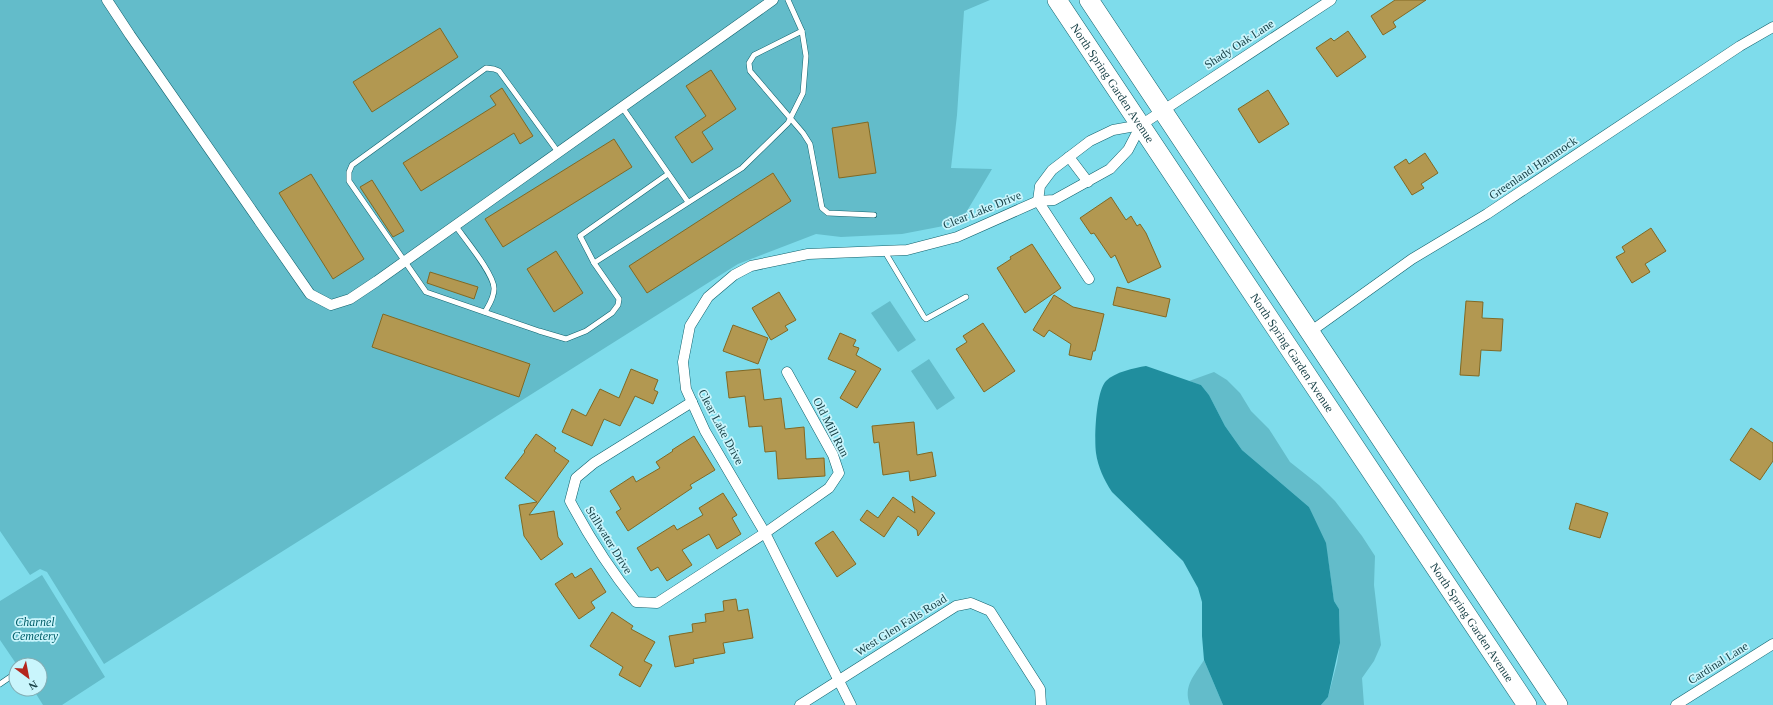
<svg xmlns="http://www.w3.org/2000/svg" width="1773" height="705" viewBox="0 0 1773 705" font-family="'Times New Roman',serif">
<rect width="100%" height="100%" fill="#7edceb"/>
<g fill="#63bcca">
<path d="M 0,0 L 990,0 L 964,11 L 957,115 L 951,168 L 992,169 L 961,221 L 954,224 L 902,234 L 841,237 L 816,234 L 738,264 L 104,664 L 47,572 L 40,569 L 30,575 L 0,531 Z"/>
<path d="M 890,301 L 916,340 L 898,352 L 871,313 Z"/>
<path d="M 929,359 L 955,398 L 937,410 L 911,371 Z"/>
<path d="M 1214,372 L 1227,380 L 1240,393 L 1251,411 L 1269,429 L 1290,462 L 1319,485 L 1335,501 L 1362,536 L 1375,556 L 1374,585 L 1381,645 L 1374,661 L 1362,678 L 1364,705 L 1321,705 L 1328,697 L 1337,663 L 1340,643 L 1339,609 L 1334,601 L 1328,559 L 1309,507 L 1242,450 L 1225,426 L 1209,395 L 1201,385 L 1189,381 Z"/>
<path d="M 42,575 L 105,677 L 62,705 L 43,705 L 33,689 L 40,689 L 40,665 L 17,665 L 0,640 L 0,601 Z"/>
<path d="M 1204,660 L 1223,705 L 1190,705 C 1183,686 1194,676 1204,660 Z"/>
</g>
<path fill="#208e9e" d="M 1146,366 L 1201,385 L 1209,395 L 1225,426 L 1242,450 L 1309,507 L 1326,543 L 1334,601 L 1339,609 L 1340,643 L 1328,697 L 1321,705 L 1223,705 L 1204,660 L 1202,636 L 1202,602 L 1198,588 L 1183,561 L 1112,492 C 1104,480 1098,467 1096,453 C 1094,438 1096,391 1106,381 C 1115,372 1134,368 1146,366 Z"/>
<g fill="#b29851" stroke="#816924">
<path d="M 1395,0 L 1426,0 L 1393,22 L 1396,27 L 1383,35 L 1371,16 Z"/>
<path d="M 440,28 L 458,57 L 372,112 L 353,82 Z"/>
<path d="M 1348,31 L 1366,57 L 1337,77 L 1316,48 L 1331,38 L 1334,41 Z"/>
<path d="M 711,70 L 736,109 L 702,132 L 713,149 L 692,163 L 675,137 L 706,116 L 686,86 Z"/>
<path d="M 502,88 L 533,136 L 520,144 L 514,133 L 421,191 L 403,163 L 496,105 L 490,96 Z"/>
<path d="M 1268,90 L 1289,124 L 1259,143 L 1238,109 Z"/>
<path d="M 868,122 L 876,173 L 839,178 L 832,128 Z"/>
<path d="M 614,139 L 632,167 L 503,247 L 485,219 Z"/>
<path d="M 1425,153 L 1438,173 L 1421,184 L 1424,188 L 1412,195 L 1394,167 L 1406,159 L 1409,164 Z"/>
<path d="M 773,173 L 791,201 L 647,293 L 629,266 Z"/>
<path d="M 311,174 L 364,259 L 333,279 L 279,193 Z"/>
<path d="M 372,180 L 404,231 L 393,237 L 360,187 Z"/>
<path d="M 1111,197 L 1126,220 L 1131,216 L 1137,226 L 1140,224 L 1146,233 L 1161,267 L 1128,283 L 1115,255 L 1111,258 L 1094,233 L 1091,234 L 1080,218 Z"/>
<path d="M 1651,228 L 1666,251 L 1645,264 L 1650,272 L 1632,283 L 1616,257 L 1625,252 L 1622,247 Z"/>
<path d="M 1032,244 L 1061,288 L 1025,313 L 997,268 L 1011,259 L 1010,257 Z"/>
<path d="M 556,251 L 583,293 L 554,312 L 527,269 Z"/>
<path d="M 430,272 L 478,287 L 474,299 L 427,283 Z"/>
<path d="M 1117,287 L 1170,299 L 1166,317 L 1113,305 Z"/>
<path d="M 779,292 L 796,320 L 785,326 L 788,330 L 771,340 L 752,308 Z"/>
<path d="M 1054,295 L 1073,307 L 1104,314 L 1095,351 L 1093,351 L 1091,360 L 1069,355 L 1071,344 L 1049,330 L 1044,337 L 1033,330 Z"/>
<path d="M 1466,301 L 1483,302 L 1482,318 L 1503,319 L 1501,351 L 1481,350 L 1479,376 L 1460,375 Z"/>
<path d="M 383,314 L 530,364 L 519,397 L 372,347 Z"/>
<path d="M 983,323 L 1015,371 L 984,392 L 956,349 L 967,342 L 963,336 Z"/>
<path d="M 733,325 L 768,338 L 758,364 L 723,351 Z"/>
<path d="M 840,333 L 856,340 L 853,346 L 859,348 L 856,355 L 881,369 L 857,408 L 840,398 L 856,371 L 828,359 Z"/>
<path d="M 631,369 L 658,380 L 654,390 L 658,392 L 653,404 L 635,396 L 620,426 L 604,419 L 592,446 L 562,432 L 572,409 L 586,416 L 600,389 L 619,398 Z"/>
<path d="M 760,369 L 764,400 L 781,398 L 785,429 L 804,427 L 806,459 L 824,458 L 825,476 L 778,479 L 776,451 L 765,452 L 762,426 L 749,427 L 745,396 L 729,398 L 726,372 Z"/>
<path d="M 914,422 L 917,455 L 932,452 L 936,476 L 910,481 L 909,471 L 883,475 L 879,442 L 874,443 L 872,426 Z"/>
<path d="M 1751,428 L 1773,443 L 1773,461 L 1760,480 L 1730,460 Z"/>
<path d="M 536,434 L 556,448 L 554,451 L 569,461 L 529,515 L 554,511 L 558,537 L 563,544 L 541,560 L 524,536 L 519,505 L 537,502 L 505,478 L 525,452 L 524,451 Z"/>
<path d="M 694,436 L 715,470 L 690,485 L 692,488 L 628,531 L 616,512 L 621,509 L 610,491 L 633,476 L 636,482 L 660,468 L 656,462 L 673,451 L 672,450 Z"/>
<path d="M 723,493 L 737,515 L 732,518 L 741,534 L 717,549 L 709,534 L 682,550 L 692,565 L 667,581 L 658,567 L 651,571 L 637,548 L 674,525 L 677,530 L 703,515 L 699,508 Z"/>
<path d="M 912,496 L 935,513 L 918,536 L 917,530 L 898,516 L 884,537 L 860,520 L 867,510 L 878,518 L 893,497 L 915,513 Z"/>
<path d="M 1576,503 L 1608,513 L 1600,538 L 1569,529 Z"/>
<path d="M 833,531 L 856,564 L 837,577 L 815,543 Z"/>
<path d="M 591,568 L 606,592 L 591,602 L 595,608 L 579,619 L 555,584 L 572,573 L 575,578 Z"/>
<path d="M 736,599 L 738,611 L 748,609 L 753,638 L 723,643 L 725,653 L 693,659 L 694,663 L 675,667 L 669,636 L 693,632 L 692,624 L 706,622 L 705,614 L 724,611 L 723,601 Z"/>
<path d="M 612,612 L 633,626 L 631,629 L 655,642 L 644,661 L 652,665 L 640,687 L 619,675 L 623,667 L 590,646 Z"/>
</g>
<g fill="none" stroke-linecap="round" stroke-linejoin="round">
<g stroke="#11616c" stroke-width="6">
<g id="lane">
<path d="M 802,31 L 754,55 L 749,63 L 750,71 L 803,133 L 810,144 L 822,208 L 828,213 L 874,215"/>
<path d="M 622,107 L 688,202"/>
<path d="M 558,152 L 499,71 L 494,69 L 486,68 L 352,165 L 349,172 L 349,181 L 426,292 L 539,331 L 566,339 L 586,331 L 612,313 L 618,305 L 619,299 L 594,263 L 580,236 L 668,174"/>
<path d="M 455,225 C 464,238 495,275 494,289 C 494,298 489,305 485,312"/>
<path d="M 885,252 L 924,317 L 926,319 L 966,297"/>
<path d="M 594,263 L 742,168 L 788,123 L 803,93 L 806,56 L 802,31 L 788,0"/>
<path d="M 0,684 L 16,673"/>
</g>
</g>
<g stroke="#11616c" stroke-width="11">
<g id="street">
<path d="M 107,0 L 130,35 L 310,294 L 331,305 L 350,299 L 377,281 L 773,0"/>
<path d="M 1069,157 L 1088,182"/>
<path d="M 1038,201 L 1040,186 L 1052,170 L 1090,141 L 1113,130 L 1141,125 L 1331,0"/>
<path d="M 1038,201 L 1089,279"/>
<path d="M 1310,332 L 1412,259 L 1487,214 L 1740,46 L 1773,27"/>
<path d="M 692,402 L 594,463 L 576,478 L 570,501 C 589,537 610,570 636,602 L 657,603 L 765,533 L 829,488 L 839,473 L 833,455 L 787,372"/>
<path d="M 800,705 L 956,606 L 971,603 L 990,611 L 1040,689 L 1041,705"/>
<path d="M 851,705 L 765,533 L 705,431 L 686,389 L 683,362 L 690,326 L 708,297 L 734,275 L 751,266 L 808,254 L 907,250 L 957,237 L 1038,201 L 1054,200 L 1110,169 L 1128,150 L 1141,125"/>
<path d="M 1676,705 L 1773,644"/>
</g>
</g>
<g stroke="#11616c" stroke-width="20">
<g id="highway">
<path id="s1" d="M 1057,0 L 1527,705"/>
<path d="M 1089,0 L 1558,705"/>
</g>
</g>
<use href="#lane" stroke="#fff" stroke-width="5"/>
<use href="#street" stroke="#fff" stroke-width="10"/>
<use href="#highway" stroke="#fff" stroke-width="19"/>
</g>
<g text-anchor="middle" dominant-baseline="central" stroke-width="3.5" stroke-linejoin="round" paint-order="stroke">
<g font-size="12" fill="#1a4248" stroke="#c9f5fc">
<text transform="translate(1239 44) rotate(-33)">Shady Oak Lane</text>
<text stroke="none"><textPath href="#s1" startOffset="100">North Spring Garden Avenue</textPath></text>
<text transform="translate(1533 168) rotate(-34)">Greenland Hammock</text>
<text transform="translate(982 210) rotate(-22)">Clear Lake Drive</text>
<text stroke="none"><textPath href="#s1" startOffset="424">North Spring Garden Avenue</textPath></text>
<text transform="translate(721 427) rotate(62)">Clear Lake Drive</text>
<text transform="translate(831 427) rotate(63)">Old Mill Run</text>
<text transform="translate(609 540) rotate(58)">Stillwater Drive</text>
<text stroke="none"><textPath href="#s1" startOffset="748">North Spring Garden Avenue</textPath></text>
<text transform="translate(901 625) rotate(-32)">West Glen Falls Road</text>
<text transform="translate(1718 663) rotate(-32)">Cardinal Lane</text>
</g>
<g font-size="12" font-style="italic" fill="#015d68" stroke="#c9f5fc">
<text x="35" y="622">Charnel<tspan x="35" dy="14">Cemetery</tspan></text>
</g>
</g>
<g transform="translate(28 677) rotate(148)"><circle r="19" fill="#c9f5fc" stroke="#83adb4"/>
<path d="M0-3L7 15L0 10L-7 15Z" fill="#b4261d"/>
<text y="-6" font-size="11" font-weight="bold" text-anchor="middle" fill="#1a4248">N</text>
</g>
</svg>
